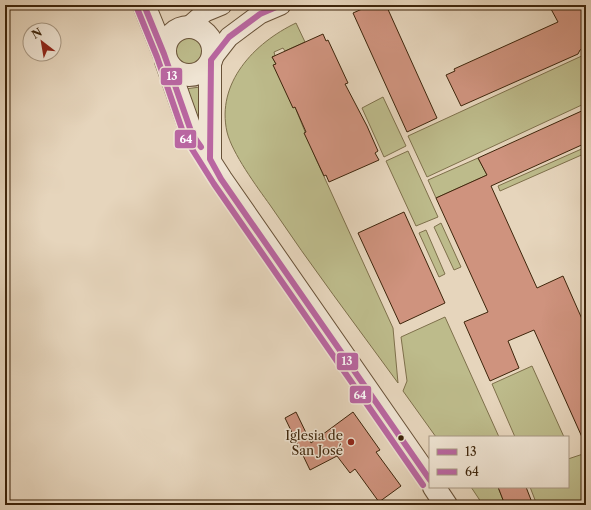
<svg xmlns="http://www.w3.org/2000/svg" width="591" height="510" viewBox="0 0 591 510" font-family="'Libre Caslon Text',serif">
<rect width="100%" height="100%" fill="#e6d5bc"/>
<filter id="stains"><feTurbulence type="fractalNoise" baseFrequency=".005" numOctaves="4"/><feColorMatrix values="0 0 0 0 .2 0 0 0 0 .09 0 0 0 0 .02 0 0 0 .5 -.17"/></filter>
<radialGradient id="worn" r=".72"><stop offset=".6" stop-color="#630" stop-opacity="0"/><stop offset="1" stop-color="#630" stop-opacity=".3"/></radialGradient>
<g fill="#bdbb8b" stroke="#7e704b">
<path d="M 296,23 L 305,42 L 285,51 L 283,48 L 274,52 L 275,56 L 272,57 L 276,64 L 274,65 L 293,107 L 295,107 L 316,159 L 393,328 L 398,383 C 355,324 311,266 270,205 C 257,187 232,153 227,132 C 216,83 254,43 296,23 Z"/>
<circle cx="189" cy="52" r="16"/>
<path d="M 586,54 L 586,103 L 427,177 L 408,136 Z"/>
<path d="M 200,87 L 202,135 L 185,89 Z"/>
<path d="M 383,97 L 406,146 L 384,157 L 362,108 Z"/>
<path d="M 586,147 L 586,153 L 500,191 L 498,186 Z"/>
<path d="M 408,151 L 438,217 L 416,226 L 386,161 Z"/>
<path d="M 478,158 L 487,175 L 436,198 L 428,180 Z"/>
<path d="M 441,223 L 461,267 L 454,270 L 434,227 Z"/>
<path d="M 426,230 L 445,274 L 439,277 L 419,233 Z"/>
<path d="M 445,317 L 499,437 L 436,437 L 403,391 L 407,381 L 401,337 Z"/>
<path d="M 532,366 L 564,437 L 515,437 L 492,384 Z"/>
<path d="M 586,453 L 586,500 L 573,505 L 537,505 L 530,487 L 568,487 L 568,459 Z"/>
<path d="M 471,487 L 498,487 L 505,505 L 483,505 Z"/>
</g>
<g fill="#cf937e" stroke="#3e250b">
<path d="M 371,5 L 386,5 L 437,118 L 407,132 L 353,13 Z"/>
<path d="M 559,5 L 586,5 L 586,47 L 580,50 L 578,54 L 461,106 L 446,75 L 455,71 L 454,69 L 558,22 L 551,9 Z"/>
<path d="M 323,34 L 326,41 L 328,40 L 348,83 L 345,84 L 367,126 L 378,151 L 375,153 L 379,160 L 329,182 L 326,175 L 324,176 L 304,133 L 306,132 L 295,107 L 293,108 L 273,65 L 276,64 L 272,57 Z"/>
<path d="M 586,109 L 586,143 L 491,186 L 537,288 L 563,276 L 586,328 L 586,446 L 534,330 L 508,341 L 519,368 L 490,381 L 464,322 L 488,312 L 436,198 L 487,175 L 478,158 Z"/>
<path d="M 404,212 L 445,303 L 400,324 L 358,233 Z"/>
<path d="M 296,412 L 311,443 L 353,412 L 380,450 L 376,452 L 401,486 L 379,502 L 355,469 L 350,473 L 337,456 L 310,470 L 285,418 Z"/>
<path d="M 498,487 L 526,487 L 533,505 L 505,505 Z"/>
</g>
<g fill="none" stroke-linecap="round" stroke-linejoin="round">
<g stroke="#685137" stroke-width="21">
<g id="minor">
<path d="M 188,27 L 205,12 L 222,5"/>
<path d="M 211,60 L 229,37 L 260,14 L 281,5"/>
</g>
</g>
<g stroke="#685137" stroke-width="24">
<g id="tertiary">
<path d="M 144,5 L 164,54"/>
<circle cx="189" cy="51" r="24"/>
<path d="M 166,61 L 192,134 L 221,179 L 430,480"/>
<path d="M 210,159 L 210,64"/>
<path d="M 434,487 L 446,505"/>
</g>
</g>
<use href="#minor" stroke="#efe4d3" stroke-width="19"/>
<use href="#tertiary" stroke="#efe4d3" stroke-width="22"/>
<g stroke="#efe4d3" stroke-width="9">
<g id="bus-1">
<path d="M 144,5 L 164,54 L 192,134 L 201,147"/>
<path d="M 281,5 L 260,14 L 229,37 L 211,60 L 210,159 L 221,179 L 430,480"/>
</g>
</g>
<g stroke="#efe4d3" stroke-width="9">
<path id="bus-2" d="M 137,8 L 157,57 L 185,138 L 214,184 L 423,485"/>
</g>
<use href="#bus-1" stroke="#b966a1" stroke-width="6"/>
<use href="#bus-2" stroke="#b966a1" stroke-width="6"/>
</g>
<circle fill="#3e250b" stroke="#efe4d3" stroke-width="1.5" cx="401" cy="438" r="3.5"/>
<circle fill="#8f2418" stroke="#efe4d3" stroke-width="1.5" cx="351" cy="442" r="4"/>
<g text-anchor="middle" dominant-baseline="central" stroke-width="3" stroke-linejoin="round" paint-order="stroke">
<g font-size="13" fill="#3e250b" stroke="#efe4d3" text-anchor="end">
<text x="343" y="435">Iglesia de<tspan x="343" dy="15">San José</tspan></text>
</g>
</g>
<g stroke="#efe4d3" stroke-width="1.5">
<rect x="160" y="67" width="23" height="19" rx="4" fill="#b966a1"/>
<rect x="174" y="129" width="23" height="20" rx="4" fill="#b966a1"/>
<rect x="336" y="352" width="23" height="19" rx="4" fill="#b966a1"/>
<rect x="349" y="385" width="23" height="19" rx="4" fill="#b966a1"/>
</g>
<g font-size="11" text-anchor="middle" font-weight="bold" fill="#fff">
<text x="172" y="80">13</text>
<text x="186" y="143">64</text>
<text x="347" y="365">13</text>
<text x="360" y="399">64</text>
</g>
<rect width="591" height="510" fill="none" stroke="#e6d5bc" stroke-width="20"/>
<rect x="6" y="6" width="579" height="498" fill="none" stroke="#3e250b" stroke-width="2"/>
<rect x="10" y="10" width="571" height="490" fill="none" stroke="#3e250b"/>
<rect x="429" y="436" width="140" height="52" fill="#efe4d3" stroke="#a89883"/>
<rect x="437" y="449" width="20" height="6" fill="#b966a1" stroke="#a89883"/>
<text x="465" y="456" font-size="12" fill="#3e250b">13</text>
<rect x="437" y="469" width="20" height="6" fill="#b966a1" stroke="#a89883"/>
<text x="465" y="476" font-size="12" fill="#3e250b">64</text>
<g transform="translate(42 42) rotate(329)"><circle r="19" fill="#efe4d3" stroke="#a89883"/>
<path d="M0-3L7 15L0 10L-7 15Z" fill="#8f2418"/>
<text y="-6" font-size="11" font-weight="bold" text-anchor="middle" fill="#3e250b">N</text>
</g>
<rect width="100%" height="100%" filter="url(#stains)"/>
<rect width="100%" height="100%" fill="url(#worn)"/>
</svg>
